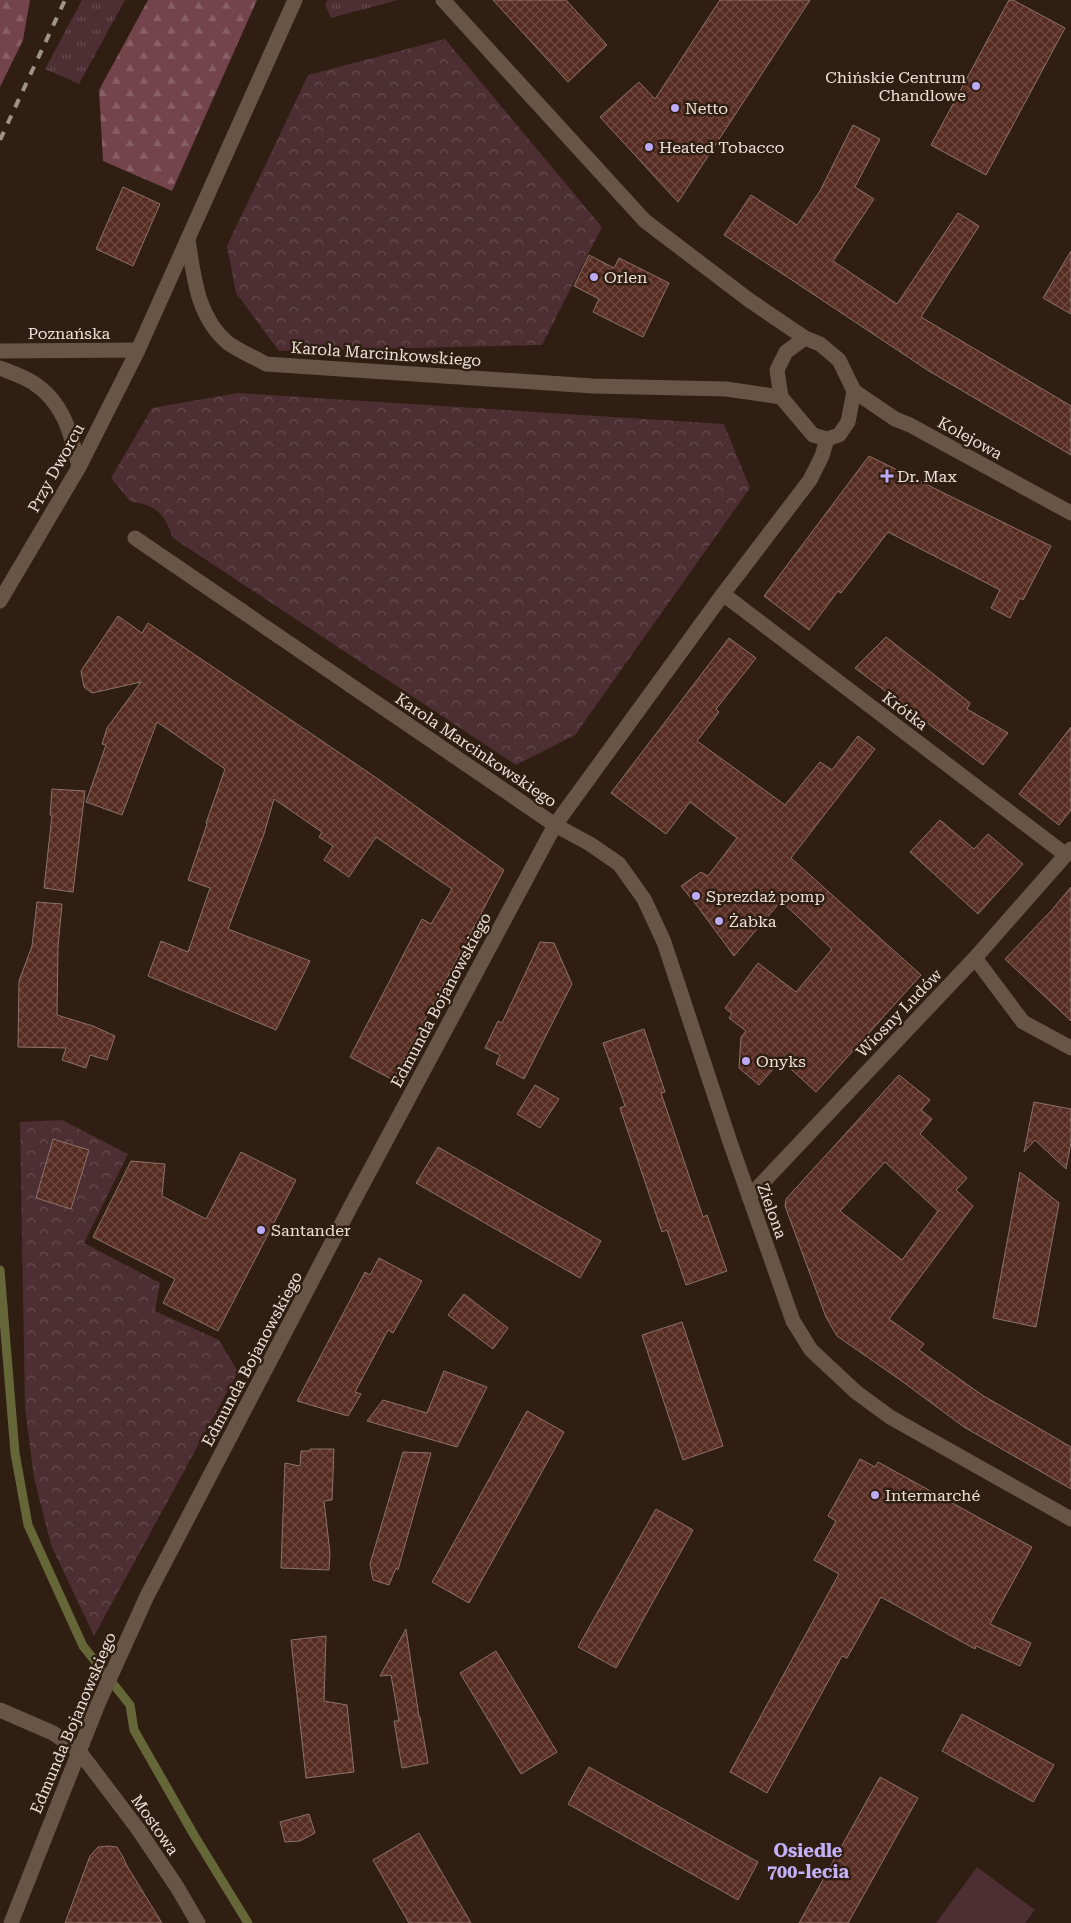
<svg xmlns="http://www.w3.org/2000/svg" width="1071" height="1923" viewBox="0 0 1071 1923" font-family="'Roboto Serif',serif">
<defs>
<pattern id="grass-tufts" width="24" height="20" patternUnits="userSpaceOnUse" patternTransform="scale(1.25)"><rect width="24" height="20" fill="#4c2e33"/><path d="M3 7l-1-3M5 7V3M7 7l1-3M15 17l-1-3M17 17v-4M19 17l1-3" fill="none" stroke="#664c50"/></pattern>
<pattern id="forest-firs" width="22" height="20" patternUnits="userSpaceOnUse" patternTransform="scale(1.25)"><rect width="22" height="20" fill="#73444b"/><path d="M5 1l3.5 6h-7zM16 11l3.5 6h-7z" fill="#875f64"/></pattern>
<pattern id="park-crowns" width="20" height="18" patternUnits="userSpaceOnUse" patternTransform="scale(1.25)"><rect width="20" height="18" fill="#4c2e33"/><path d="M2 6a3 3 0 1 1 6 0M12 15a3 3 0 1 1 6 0" fill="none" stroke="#664c50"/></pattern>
<pattern id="building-cross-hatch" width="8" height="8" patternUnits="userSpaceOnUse" patternTransform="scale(1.25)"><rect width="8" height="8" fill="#562c22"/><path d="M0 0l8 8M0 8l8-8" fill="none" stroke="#6e4a41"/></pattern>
</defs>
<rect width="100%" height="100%" fill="#2f1e11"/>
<g fill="url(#grass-tufts)">
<path d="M 82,0 L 125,0 L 79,84 L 45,69 Z"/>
<path d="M 328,0 L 398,0 L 331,18 L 325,4 Z"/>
</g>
<g fill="url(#forest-firs)">
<path d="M 0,0 L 30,0 L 23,40 L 0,87 Z"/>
<path d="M 148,0 L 257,0 L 172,191 L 103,161 L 99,90 Z"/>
</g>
<g fill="url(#park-crowns)">
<path d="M 445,39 L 602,227 L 542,345 L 279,351 L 236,293 L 227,246 L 308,75 Z"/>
<path d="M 238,393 L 724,424 L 750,488 L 575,735 L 516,765 L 173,538 C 165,515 156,504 131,502 L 111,478 L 152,408 Z"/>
<path d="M 62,1120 L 128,1154 L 84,1243 L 160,1283 L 155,1311 L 219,1340 L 238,1372 L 94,1636 L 51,1545 L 34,1478 L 25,1408 L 20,1122 Z"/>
</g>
<path fill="#4c2e33" d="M 977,1867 L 1035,1910 L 1025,1923 L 936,1923 Z"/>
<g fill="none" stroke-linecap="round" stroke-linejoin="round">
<path stroke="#666739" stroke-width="9" d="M 0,1270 L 15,1453 L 28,1525 L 83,1646 L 130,1705 L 134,1730 L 194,1835 L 248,1923"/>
</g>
<g fill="url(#building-cross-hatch)" stroke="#8b726b" fill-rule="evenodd">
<path d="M 493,0 L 566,0 L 607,45 L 568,82 Z"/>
<path d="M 720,0 L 810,0 L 678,202 L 600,117 L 639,82 L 655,99 Z"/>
<path d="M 1009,0 L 1013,0 L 1065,28 L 986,175 L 931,145 Z"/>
<path d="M 853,125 L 880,139 L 855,187 L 874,199 L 833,261 L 897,304 L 958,213 L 979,226 L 921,317 L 1071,406 L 1071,455 L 929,371 L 724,235 L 751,195 L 797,225 L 820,191 Z"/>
<path d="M 123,187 L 160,204 L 133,266 L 96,249 Z"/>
<path d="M 1071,251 L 1071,314 L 1043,298 Z"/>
<path d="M 589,255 L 614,268 L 619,258 L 669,283 L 643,337 L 593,312 L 599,299 L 574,286 Z"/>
<path d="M 869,456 L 1051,546 L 1023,600 L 1020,598 L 1010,618 L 991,608 L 1000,590 L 888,532 L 841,593 L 838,591 L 809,630 L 764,596 Z"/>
<path d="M 118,616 L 142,633 L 148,623 L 378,779 L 504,870 L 393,1080 L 350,1057 L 422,919 L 431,924 L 452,889 L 376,837 L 349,877 L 324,860 L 333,846 L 319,837 L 322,832 L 274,799 L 264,834 L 228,929 L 310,961 L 276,1030 L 148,976 L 161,941 L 188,952 L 210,888 L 188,880 L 207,824 L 206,823 L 225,769 L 157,722 L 122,815 L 86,802 L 106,745 L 102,744 L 107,728 L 141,682 L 92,693 L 84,687 L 81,671 Z"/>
<path d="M 886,637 L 970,703 L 967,709 L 1008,733 L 983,765 L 855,668 Z"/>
<path d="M 729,638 L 756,658 L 716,709 L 719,712 L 697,741 L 785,805 L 820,762 L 832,770 L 858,736 L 875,749 L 791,858 L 921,975 L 816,1092 L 781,1060 L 759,1085 L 739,1068 L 741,1037 L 746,1031 L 729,1018 L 732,1014 L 725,1008 L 758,963 L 796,992 L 832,949 L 781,901 L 734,956 L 698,907 L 681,886 L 701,872 L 708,876 L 737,838 L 690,802 L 666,834 L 611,793 Z"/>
<path d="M 1071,727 L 1071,810 L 1059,825 L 1019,794 Z"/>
<path d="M 52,789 L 85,791 L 73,892 L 44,888 L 52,815 L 50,815 Z"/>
<path d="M 940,820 L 974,849 L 988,834 L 1023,864 L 978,914 L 910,852 Z"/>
<path d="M 1071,887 L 1071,1021 L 1005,959 L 1051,911 Z"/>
<path d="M 37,902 L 62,904 L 58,947 L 57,1015 L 93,1026 L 115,1036 L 107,1060 L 90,1055 L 86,1068 L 62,1060 L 66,1048 L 18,1047 L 19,981 L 32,946 Z"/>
<path d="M 540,942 L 554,943 L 572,984 L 524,1079 L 496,1064 L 500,1055 L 485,1048 L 498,1021 L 502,1023 Z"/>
<path d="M 644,1029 L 665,1092 L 661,1093 L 703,1217 L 707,1215 L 727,1271 L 686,1285 L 667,1230 L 662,1232 L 620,1108 L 625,1106 L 603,1043 Z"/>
<path d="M 899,1075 L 930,1100 L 921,1110 L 932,1119 L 920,1134 L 967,1178 L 956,1190 L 973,1206 L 889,1319 L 924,1344 L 919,1350 L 982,1395 L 1071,1447 L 1071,1489 L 964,1427 L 899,1379 L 837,1336 L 826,1317 L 785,1206 L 786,1199 ZM 885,1162 L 938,1211 L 902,1260 L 840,1211 Z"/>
<path d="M 535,1085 L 559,1099 L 540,1128 L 517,1114 Z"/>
<path d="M 1034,1102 L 1071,1109 L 1071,1142 L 1066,1169 L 1035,1140 L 1024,1152 Z"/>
<path d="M 53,1139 L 89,1150 L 71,1209 L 36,1198 Z"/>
<path d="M 438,1147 L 601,1241 L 580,1278 L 416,1183 Z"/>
<path d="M 241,1152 L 296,1180 L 218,1331 L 163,1303 L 175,1279 L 93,1237 L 131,1161 L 165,1164 L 162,1196 L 206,1219 Z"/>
<path d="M 1020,1172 L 1059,1203 L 1036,1327 L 993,1318 Z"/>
<path d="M 379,1258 L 422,1281 L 393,1333 L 388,1330 L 355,1392 L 361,1394 L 348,1416 L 297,1401 L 365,1272 L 370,1275 Z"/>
<path d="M 464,1294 L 508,1328 L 493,1349 L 448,1315 Z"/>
<path d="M 682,1322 L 723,1446 L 683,1460 L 642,1335 Z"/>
<path d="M 444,1371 L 487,1387 L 457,1447 L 367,1421 L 383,1400 L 427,1413 Z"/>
<path d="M 527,1411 L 564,1432 L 469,1603 L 432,1582 Z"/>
<path d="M 310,1449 L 334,1449 L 332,1500 L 324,1501 L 330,1553 L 329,1570 L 281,1568 L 285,1463 L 300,1466 L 301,1451 L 310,1451 Z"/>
<path d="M 403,1452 L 431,1453 L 398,1570 L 396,1568 L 389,1585 L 373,1580 L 370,1564 Z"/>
<path d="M 860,1459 L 875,1467 L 878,1462 L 1032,1547 L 990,1624 L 1031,1643 L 1020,1666 L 976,1646 L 975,1649 L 881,1597 L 847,1658 L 842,1656 L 767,1793 L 730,1772 L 839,1574 L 814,1560 L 836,1521 L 828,1516 Z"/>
<path d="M 656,1509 L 693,1530 L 616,1668 L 578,1647 Z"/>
<path d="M 406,1629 L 419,1717 L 420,1717 L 428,1763 L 402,1768 L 394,1721 L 399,1721 L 391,1675 L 380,1676 Z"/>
<path d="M 326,1636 L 324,1701 L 347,1705 L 354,1772 L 306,1778 L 291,1640 Z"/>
<path d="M 496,1651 L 557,1752 L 521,1774 L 460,1673 Z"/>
<path d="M 962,1714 L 1054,1765 L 1033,1802 L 942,1751 Z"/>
<path d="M 589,1767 L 758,1862 L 738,1900 L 568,1804 Z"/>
<path d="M 880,1777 L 918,1798 L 848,1923 L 799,1923 Z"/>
<path d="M 309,1814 L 315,1833 L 300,1841 L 285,1842 L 280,1822 Z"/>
<path d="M 419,1833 L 471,1923 L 409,1923 L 373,1860 Z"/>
<path d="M 109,1846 L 117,1847 L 123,1857 L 127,1866 L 162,1923 L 65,1923 L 90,1856 L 98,1847 Z"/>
</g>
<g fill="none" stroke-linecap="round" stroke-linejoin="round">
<g stroke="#685546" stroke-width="15">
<path d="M 188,240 C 194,277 197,317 228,343 C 239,351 254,357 266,364 L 593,386 L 726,389 L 781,397"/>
<path d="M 135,538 L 555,825 L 590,844 L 619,864 L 644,899 L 664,942 L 730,1142 L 793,1321 L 811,1350 L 856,1392 L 890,1417 L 1071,1519"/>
<path d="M 723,594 L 1066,855"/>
<path d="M 975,958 L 1023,1022 L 1071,1048"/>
<path d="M 749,1197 L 975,958 L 1071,849"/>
<path d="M 11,1923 L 98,1704 L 147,1596 L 352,1204 L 555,825 L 723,594 L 810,480 L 822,456 L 827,439"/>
</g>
<g stroke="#685546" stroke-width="15">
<path d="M 443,0 L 645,221 L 749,300 L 805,338"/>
<path d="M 805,338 L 820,344 L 839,360 L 854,391 L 848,422 L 839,435 L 827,439 L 813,435 L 781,397 L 777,370 L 786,352 Z"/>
<path d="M 0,351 L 138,350"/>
<path d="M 0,368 C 10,372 22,376 32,382 C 63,401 71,433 79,467"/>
<path d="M 854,391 L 895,419 L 910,425 L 1071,513"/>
<path d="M 0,601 L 79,467 L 138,350 L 295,0"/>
<path d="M 0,1710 L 53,1733 L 79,1751 L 138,1829 L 177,1887 L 198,1923"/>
</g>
<path stroke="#9f9287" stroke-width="4" stroke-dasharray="9 9" stroke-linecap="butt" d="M 0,140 L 65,0"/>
</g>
<g fill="#bcaaf5" stroke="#2f1e11" stroke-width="2">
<circle cx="976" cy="86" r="5"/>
<circle cx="675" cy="108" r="5"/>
<circle cx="649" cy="147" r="5"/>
<circle cx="594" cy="277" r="5"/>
<path d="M884.5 468.5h5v5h5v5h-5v5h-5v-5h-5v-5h5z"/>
<circle cx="696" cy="896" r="5"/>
<circle cx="719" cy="921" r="5"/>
<circle cx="746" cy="1061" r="5"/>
<circle cx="261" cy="1230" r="5"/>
<circle cx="875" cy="1495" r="5"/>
</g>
<g text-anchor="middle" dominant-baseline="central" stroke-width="5" stroke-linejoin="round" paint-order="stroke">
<g font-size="16" fill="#ece1d8" stroke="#2f1e11" text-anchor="start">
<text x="966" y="77" text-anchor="end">Chińskie Centrum<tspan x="966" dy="18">Chandlowe</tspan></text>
<text x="685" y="108">Netto</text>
<text x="659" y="147">Heated Tobacco</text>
<text x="604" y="277">Orlen</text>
<text x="897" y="476">Dr. Max</text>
<text x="706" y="896">Sprezdaż pomp</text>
<text x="729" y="921">Żabka</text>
<text x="756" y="1061">Onyks</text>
<text x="271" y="1230">Santander</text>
<text x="885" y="1495">Intermarché</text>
</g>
<g font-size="16" fill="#ece1d8" stroke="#2f1e11">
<text x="69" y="333">Poznańska</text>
<text transform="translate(386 354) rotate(4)">Karola Marcinkowskiego</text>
<text transform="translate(970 438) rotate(29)">Kolejowa</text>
<text transform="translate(56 468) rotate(-61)">Przy Dworcu</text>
<text transform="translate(905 711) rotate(37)">Krótka</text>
<text transform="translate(476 750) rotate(34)">Karola Marcinkowskiego</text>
<text transform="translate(441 1000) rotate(-62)">Edmunda Bojanowskiego</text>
<text transform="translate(899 1013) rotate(-46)">Wiosny Ludów</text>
<text transform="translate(772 1211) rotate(70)">Zielona</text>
<text transform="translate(252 1359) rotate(-62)">Edmunda Bojanowskiego</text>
<text transform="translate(73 1723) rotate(-67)">Edmunda Bojanowskiego</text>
<text transform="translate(155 1825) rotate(55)">Mostowa</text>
</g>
<g font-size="18" font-weight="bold" fill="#c3b2f8" stroke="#2f1e11">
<text x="808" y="1850">Osiedle<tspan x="808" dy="21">700-lecia</tspan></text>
</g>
</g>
</svg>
